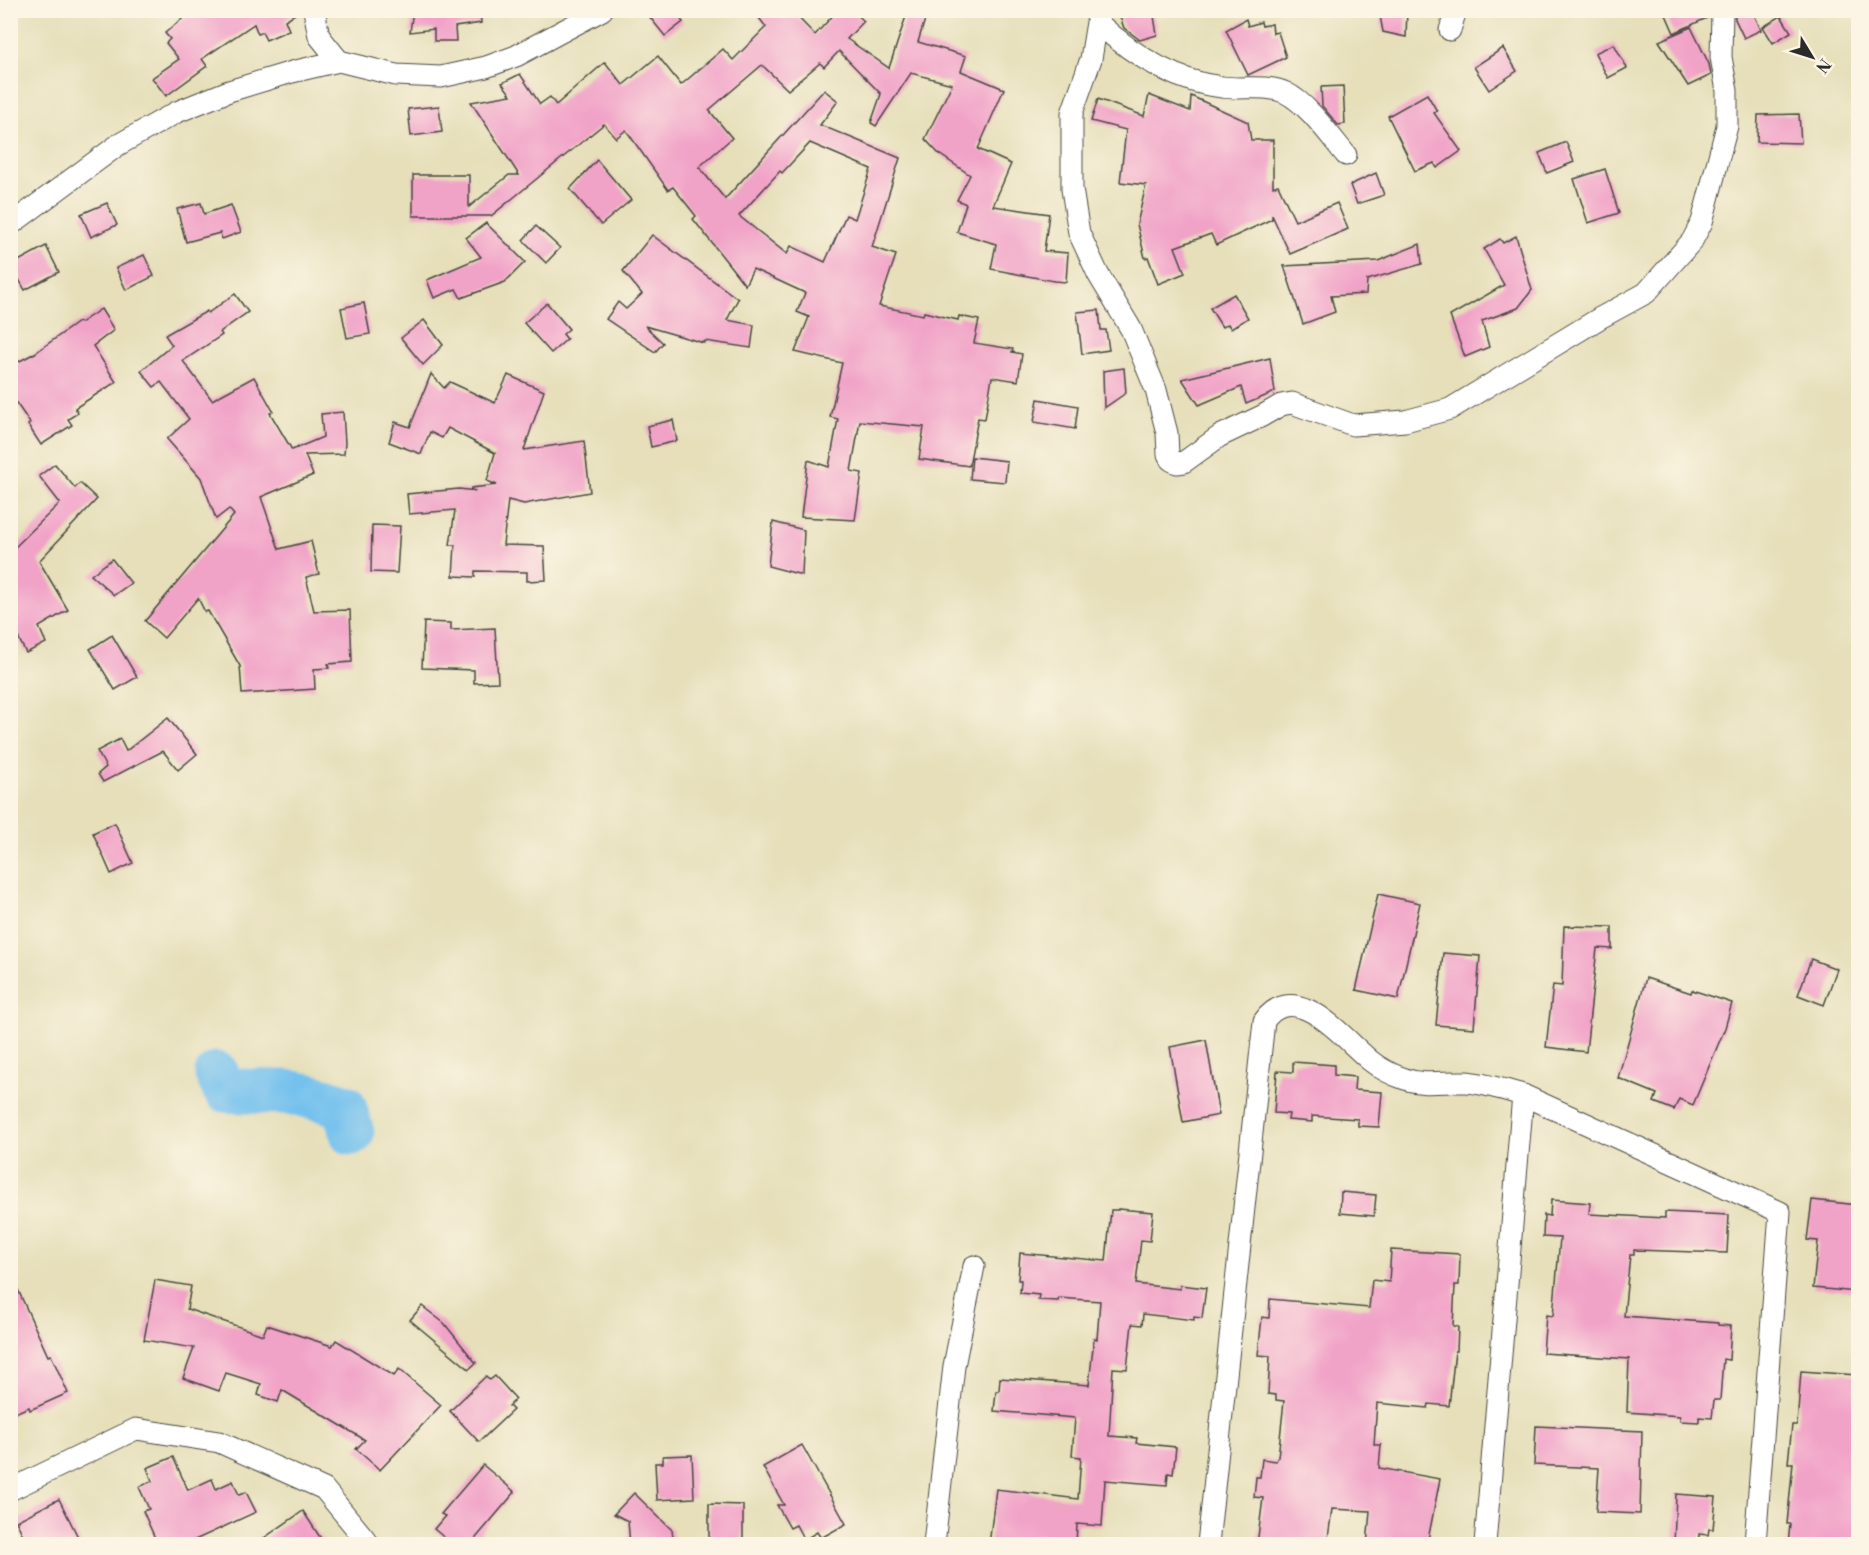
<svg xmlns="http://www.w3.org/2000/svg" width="1869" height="1555" viewBox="0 0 1869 1555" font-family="'Libre Bodoni',serif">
<rect width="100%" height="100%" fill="#fcf5e5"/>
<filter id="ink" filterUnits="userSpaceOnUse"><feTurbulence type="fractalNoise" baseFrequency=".0167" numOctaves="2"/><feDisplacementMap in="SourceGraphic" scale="12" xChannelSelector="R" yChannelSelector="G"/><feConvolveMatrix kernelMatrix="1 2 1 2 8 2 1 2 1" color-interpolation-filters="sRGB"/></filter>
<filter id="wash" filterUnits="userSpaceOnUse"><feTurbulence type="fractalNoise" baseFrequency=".008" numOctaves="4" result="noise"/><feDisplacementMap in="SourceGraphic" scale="24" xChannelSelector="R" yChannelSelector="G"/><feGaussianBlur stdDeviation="1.35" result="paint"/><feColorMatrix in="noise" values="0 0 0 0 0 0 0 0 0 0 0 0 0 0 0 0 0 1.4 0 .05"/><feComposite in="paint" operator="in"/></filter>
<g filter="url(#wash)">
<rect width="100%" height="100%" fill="#e6dfba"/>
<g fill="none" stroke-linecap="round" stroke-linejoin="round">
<path stroke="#74c1ee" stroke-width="45" d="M 217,1074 L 225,1090 C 245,1092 264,1091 283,1092 C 304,1093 324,1100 344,1106 L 352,1133"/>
</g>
<g id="blocks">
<g fill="#f1a2c7" fill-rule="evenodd">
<path d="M 193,10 L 302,10 L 285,20 L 289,30 L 266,40 L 262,32 L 258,34 L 254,24 L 202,59 L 207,66 L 166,96 L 152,78 L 179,59 L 166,43 L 170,39 L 165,33 Z"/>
<path d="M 413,10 L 480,10 L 481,23 L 455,27 L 456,41 L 434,41 L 434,29 L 410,32 Z"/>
<path d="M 644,10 L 674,10 L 683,22 L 665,36 Z"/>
<path d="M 753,10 L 791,10 L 815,35 L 838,10 L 852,10 L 864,21 L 847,39 L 889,68 L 908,10 L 928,10 L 918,42 L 966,56 L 961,71 L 1004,89 L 978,149 L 1011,164 L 993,206 L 1049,214 L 1044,251 L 1068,253 L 1066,282 L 1054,281 L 991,269 L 996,244 L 957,232 L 966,204 L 957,200 L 970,175 L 939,154 L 925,139 L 952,84 L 911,73 L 876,126 L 871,123 L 881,94 L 839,51 L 824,67 L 820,63 L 788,90 L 762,65 L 709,110 L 732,138 L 699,167 L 725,199 L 824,90 L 838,101 L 820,125 L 900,158 L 872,247 L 896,255 L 879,306 L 923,315 L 924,312 L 958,320 L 959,316 L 979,320 L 974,343 L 1013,349 L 1012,352 L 1022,354 L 1018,381 L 992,377 L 985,419 L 978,418 L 969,466 L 919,459 L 924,427 L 860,421 L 851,471 L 862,473 L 855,520 L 801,517 L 808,460 L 829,467 L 838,419 L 830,417 L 842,363 L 795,352 L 809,317 L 797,312 L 805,293 L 753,269 L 745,285 L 693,219 L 696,216 L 673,187 L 668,190 L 626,130 L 616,138 L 604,124 L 491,216 L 413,216 L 413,175 L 469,175 L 469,207 L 509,175 L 519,175 L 471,102 L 511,95 L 502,83 L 520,74 L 540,104 L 550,97 L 556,105 L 605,62 L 623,85 L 658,56 L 681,85 L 723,49 L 733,60 L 766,27 ZM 810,143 L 871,169 L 855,219 L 846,215 L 825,262 L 791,246 L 787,254 L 739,216 L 780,171 L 782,173 Z"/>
<path d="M 1143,10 L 1153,10 L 1157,35 L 1140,40 L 1124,28 L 1120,17 Z"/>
<path d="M 1379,10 L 1407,10 L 1406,37 L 1383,32 Z"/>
<path d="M 1664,10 L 1709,10 L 1709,17 L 1674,33 Z"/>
<path d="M 1735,10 L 1752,10 L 1761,30 L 1744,38 L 1735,19 Z"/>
<path d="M 1781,16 L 1791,32 L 1773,43 L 1763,27 Z"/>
<path d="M 1246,19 L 1248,26 L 1261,22 L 1262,26 L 1272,24 L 1273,33 L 1278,32 L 1286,57 L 1248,75 L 1226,30 Z"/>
<path d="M 1691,27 L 1709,64 L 1711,75 L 1688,86 L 1659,41 Z"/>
<path d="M 1614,44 L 1627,68 L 1608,78 L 1595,53 Z"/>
<path d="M 1503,48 L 1517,71 L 1489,90 L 1474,67 Z"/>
<path d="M 1343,86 L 1345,124 L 1338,125 L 1322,106 L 1321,87 Z"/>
<path d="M 1427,94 L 1437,111 L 1434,113 L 1461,151 L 1437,168 L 1434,163 L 1415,171 L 1388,116 Z"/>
<path d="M 1149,95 L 1190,111 L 1191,96 L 1248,122 L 1251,140 L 1273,140 L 1273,187 L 1278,185 L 1295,221 L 1337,203 L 1348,229 L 1290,254 L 1272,215 L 1272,219 L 1216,245 L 1211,234 L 1175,247 L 1185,273 L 1158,284 L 1148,257 L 1145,258 L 1137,224 L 1146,185 L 1120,182 L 1126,130 L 1091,121 L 1098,99 L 1144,116 Z"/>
<path d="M 439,106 L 442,132 L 411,136 L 408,109 Z"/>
<path d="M 1799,114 L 1801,143 L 1757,142 L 1758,115 Z"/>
<path d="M 1566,142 L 1574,162 L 1547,173 L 1539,153 Z"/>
<path d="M 597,160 L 631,200 L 601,225 L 570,189 Z"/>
<path d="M 1605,169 L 1619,213 L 1588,223 L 1574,179 Z"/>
<path d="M 1376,173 L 1384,195 L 1357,204 L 1350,185 Z"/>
<path d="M 107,203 L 117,225 L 91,237 L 81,214 Z"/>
<path d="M 201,203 L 204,214 L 231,205 L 241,232 L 222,239 L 220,233 L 186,242 L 177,209 Z"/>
<path d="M 486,223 L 525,262 L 505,282 L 461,298 L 456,289 L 434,298 L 427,280 L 481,257 L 466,238 Z"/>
<path d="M 536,226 L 560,248 L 546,263 L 523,240 Z"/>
<path d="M 652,235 L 738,299 L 727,320 L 754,325 L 751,348 L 705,341 L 704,343 L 645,326 L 663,343 L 655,352 L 606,319 L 618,302 L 626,309 L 642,294 L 623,271 Z"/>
<path d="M 1516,236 L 1532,290 L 1518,308 L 1482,321 L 1489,347 L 1465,357 L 1450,316 L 1504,285 L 1484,249 L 1500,239 L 1503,243 Z"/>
<path d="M 1420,244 L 1422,264 L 1367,280 L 1366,294 L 1331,296 L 1335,312 L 1303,324 L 1284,266 L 1378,261 Z"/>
<path d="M 46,246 L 59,272 L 25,290 L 11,265 Z"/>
<path d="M 144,255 L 154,276 L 126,290 L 116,268 Z"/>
<path d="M 235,294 L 248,312 L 220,332 L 222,335 L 183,361 L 212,400 L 254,377 L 273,411 L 270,413 L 292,450 L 323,437 L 321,414 L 343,412 L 345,443 L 344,454 L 305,455 L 313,475 L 261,497 L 279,549 L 311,541 L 319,574 L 306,577 L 314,611 L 350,610 L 352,662 L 328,664 L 329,668 L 314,669 L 315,689 L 242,694 L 240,666 L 208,611 L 205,612 L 198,598 L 164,638 L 145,621 L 234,515 L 229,509 L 216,519 L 201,478 L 167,439 L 189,419 L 161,382 L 154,387 L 141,371 L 172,345 L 165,335 L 207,311 L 208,313 Z"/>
<path d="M 1234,294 L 1248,318 L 1231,329 L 1228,324 L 1222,327 L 1210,308 Z"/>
<path d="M 364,303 L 370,334 L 347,338 L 341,308 Z"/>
<path d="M 547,303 L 569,329 L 563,334 L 567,339 L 551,353 L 524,323 Z"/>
<path d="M 101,309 L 114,330 L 93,346 L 116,382 L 75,408 L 78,413 L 68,419 L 72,425 L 41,445 L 28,425 L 30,423 L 10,394 L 10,366 L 35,353 L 78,322 L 80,323 Z"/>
<path d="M 1099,310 L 1101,330 L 1106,330 L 1109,350 L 1082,354 L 1077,312 Z"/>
<path d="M 424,320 L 443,345 L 423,365 L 401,338 Z"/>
<path d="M 1270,358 L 1275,392 L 1246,404 L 1241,387 L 1199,405 L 1182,379 Z"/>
<path d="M 1124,368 L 1126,393 L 1104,408 L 1103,371 Z"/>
<path d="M 431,374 L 444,388 L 450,382 L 495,403 L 508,375 L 544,391 L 524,450 L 584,441 L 590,492 L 524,504 L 508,500 L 503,545 L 544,546 L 546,580 L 527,581 L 527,572 L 475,571 L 475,577 L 453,576 L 455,545 L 450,545 L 455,510 L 409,514 L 407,494 L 459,489 L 476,491 L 471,490 L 471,488 L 497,485 L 487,481 L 495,453 L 448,428 L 442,438 L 430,432 L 421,454 L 389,442 L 395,422 L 410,427 Z"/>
<path d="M 1038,399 L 1078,406 L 1075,429 L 1034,422 Z"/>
<path d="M 673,420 L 677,441 L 651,447 L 647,426 Z"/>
<path d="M 972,457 L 1007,461 L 1005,482 L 970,479 Z"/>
<path d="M 55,464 L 75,488 L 80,483 L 97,499 L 39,561 L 68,610 L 39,627 L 46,643 L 26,653 L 10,621 L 10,552 L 60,503 L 39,476 Z"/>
<path d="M 773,522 L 804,530 L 802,575 L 768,566 Z"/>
<path d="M 372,525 L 400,526 L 397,573 L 371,572 Z"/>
<path d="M 112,559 L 131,583 L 114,595 L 91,575 Z"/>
<path d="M 424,622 L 451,623 L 451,630 L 495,628 L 498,682 L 474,683 L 474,670 L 422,668 Z"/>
<path d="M 112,635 L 137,677 L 115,690 L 90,649 Z"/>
<path d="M 168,718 L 197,754 L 178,770 L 163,751 L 103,782 L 98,774 L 106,767 L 97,751 L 120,739 L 126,751 Z"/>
<path d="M 115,823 L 133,863 L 111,874 L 93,833 Z"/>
<path d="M 1378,894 L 1420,903 L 1398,999 L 1356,990 Z"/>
<path d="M 1564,926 L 1612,927 L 1612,949 L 1597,948 L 1586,1052 L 1546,1047 L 1553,985 L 1562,986 Z"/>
<path d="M 1443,953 L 1480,956 L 1474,1028 L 1436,1025 Z"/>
<path d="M 1811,959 L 1837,969 L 1824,1005 L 1798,995 Z"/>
<path d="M 1646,978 L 1691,993 L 1692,990 L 1732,1003 L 1725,1028 L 1693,1105 L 1679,1099 L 1674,1110 L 1654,1102 L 1657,1094 L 1618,1078 Z"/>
<path d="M 1206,1040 L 1219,1115 L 1183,1122 L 1170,1047 Z"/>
<path d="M 1293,1062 L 1334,1065 L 1334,1075 L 1355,1077 L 1354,1090 L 1382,1092 L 1379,1127 L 1358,1126 L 1358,1119 L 1312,1116 L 1312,1122 L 1288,1120 L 1289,1114 L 1274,1113 L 1277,1071 L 1293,1072 Z"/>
<path d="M 1341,1192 L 1376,1195 L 1374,1216 L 1340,1213 Z"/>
<path d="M 1551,1200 L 1590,1203 L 1589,1214 L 1665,1218 L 1665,1212 L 1729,1215 L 1727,1253 L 1634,1250 L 1634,1255 L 1630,1255 L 1624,1316 L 1718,1323 L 1718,1325 L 1731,1326 L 1729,1360 L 1723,1359 L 1720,1400 L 1714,1400 L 1712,1418 L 1699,1417 L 1699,1422 L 1680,1421 L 1680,1416 L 1627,1412 L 1629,1359 L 1543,1353 L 1546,1315 L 1553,1316 L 1560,1238 L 1543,1237 L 1544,1215 L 1550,1216 Z"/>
<path d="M 1812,1200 L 1858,1205 L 1858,1292 L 1813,1288 L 1818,1241 L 1807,1240 Z"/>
<path d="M 1118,1209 L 1153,1212 L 1150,1241 L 1141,1240 L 1136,1284 L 1180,1289 L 1180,1285 L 1206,1288 L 1202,1318 L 1194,1317 L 1194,1320 L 1143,1314 L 1142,1325 L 1132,1324 L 1127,1369 L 1113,1368 L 1109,1436 L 1137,1438 L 1136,1443 L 1176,1447 L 1173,1474 L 1168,1473 L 1167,1485 L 1105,1480 L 1102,1526 L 1077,1524 L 1076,1545 L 989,1545 L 996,1489 L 1078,1499 L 1081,1457 L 1072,1456 L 1075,1418 L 994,1411 L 996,1391 L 999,1391 L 1000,1378 L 1089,1385 L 1094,1338 L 1097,1339 L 1100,1301 L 1059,1298 L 1058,1301 L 1038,1300 L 1039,1295 L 1020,1293 L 1021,1280 L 1018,1280 L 1020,1253 L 1106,1261 L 1111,1210 L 1118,1210 Z"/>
<path d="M 1391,1250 L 1460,1254 L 1459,1285 L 1455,1285 L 1453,1326 L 1458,1327 L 1457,1351 L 1455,1351 L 1449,1406 L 1429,1404 L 1428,1408 L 1377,1403 L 1374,1445 L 1381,1445 L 1379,1468 L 1440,1479 L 1427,1545 L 1367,1545 L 1370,1511 L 1332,1509 L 1327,1545 L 1257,1545 L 1263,1498 L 1254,1497 L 1256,1477 L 1260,1477 L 1262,1459 L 1276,1461 L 1278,1457 L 1284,1401 L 1276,1400 L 1276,1395 L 1268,1394 L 1270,1356 L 1258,1355 L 1262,1317 L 1269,1318 L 1270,1299 L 1369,1308 L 1372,1280 L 1389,1282 Z"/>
<path d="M 10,1272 L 48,1356 L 51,1355 L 68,1393 L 30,1410 L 29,1407 L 10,1415 Z"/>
<path d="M 155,1280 L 191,1286 L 187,1309 L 263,1335 L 267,1325 L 332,1346 L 336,1340 L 394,1376 L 399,1369 L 441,1405 L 380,1470 L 356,1449 L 365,1440 L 282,1390 L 278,1402 L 258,1395 L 261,1384 L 226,1373 L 219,1391 L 183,1378 L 194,1348 L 144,1340 Z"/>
<path d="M 422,1306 L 444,1323 L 476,1363 L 469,1369 L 410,1320 Z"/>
<path d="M 1801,1371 L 1857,1375 L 1853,1421 L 1858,1422 L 1858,1545 L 1788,1545 L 1790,1524 L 1787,1524 L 1793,1463 L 1788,1463 L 1792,1425 L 1797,1425 Z"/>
<path d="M 486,1376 L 490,1380 L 495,1376 L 516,1399 L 509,1406 L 513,1410 L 479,1442 L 450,1411 Z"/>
<path d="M 1536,1426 L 1642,1431 L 1640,1514 L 1596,1512 L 1599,1468 L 1534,1465 Z"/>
<path d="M 802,1445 L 846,1524 L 821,1538 L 817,1532 L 804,1540 L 796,1525 L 790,1528 L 777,1505 L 784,1505 L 763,1467 Z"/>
<path d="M 692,1455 L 694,1498 L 657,1500 L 655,1463 L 663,1463 L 663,1456 Z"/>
<path d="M 173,1457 L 188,1490 L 212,1479 L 216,1489 L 233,1481 L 239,1495 L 246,1492 L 256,1512 L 184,1545 L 158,1545 L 143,1511 L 149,1509 L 139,1487 L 152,1481 L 147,1468 Z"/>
<path d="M 483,1465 L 515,1492 L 470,1545 L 453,1545 L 434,1529 L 445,1516 L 441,1514 Z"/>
<path d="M 634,1493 L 672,1530 L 674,1545 L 630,1545 L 628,1521 L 614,1514 Z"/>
<path d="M 1676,1494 L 1716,1497 L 1713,1529 L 1709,1529 L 1708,1535 L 1700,1534 L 1699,1545 L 1674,1545 Z"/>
<path d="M 59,1499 L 82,1545 L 28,1545 L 16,1521 Z"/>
<path d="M 709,1504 L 743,1505 L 743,1545 L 709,1545 Z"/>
<path d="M 303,1511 L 325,1545 L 254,1545 Z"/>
</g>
</g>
</g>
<g filter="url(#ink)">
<use href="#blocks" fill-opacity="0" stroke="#474640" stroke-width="1.5"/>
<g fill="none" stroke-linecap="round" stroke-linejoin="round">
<g stroke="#474640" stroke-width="23">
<g id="minor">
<path d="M 314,10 L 319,36 L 339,61"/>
<path d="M 1099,10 L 1091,59 L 1072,113 L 1072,189 L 1079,233 L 1098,274 L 1131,329 L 1156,390 L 1167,433 L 1168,454 L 1171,460 L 1177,463 L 1184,462 L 1220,436 L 1262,416 L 1281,405 L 1292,403 L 1353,425 L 1405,421 L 1450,409 L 1600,318 L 1646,293 L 1692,241 L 1702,222 L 1727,126 L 1727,91 L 1721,57 L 1722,10"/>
<path d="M 1098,23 C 1132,54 1175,82 1222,87 C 1242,90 1268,84 1286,93 C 1308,104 1330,136 1346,155"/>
<path d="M 1450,30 L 1456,10"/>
<path d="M 10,225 L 118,145 L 177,112 L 229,91 L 292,72 L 339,61 L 396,75 L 441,77 L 486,67 L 516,56 L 602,10"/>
<path d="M 10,1490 L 136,1429 L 219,1442 L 324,1489 L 369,1544"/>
<path d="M 934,1544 L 954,1366 L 974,1266"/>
<path d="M 1208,1544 L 1264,1021 C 1296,976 1345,1041 1372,1062 C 1382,1070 1393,1075 1405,1079 C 1424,1086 1445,1081 1465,1082 C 1485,1083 1504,1090 1523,1095 L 1780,1212 L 1755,1544"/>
<path d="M 1485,1544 L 1523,1095"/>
</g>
</g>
<use href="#minor" stroke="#fff" stroke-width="21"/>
</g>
</g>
<rect width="1869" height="1555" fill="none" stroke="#fcf5e5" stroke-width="36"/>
<g transform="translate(1812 57) rotate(128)" stroke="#fcf5e5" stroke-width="4.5" paint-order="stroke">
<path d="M0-4.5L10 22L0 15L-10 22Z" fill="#2b2b2b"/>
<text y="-9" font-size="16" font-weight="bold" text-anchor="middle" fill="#2b2b2b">N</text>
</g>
</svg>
